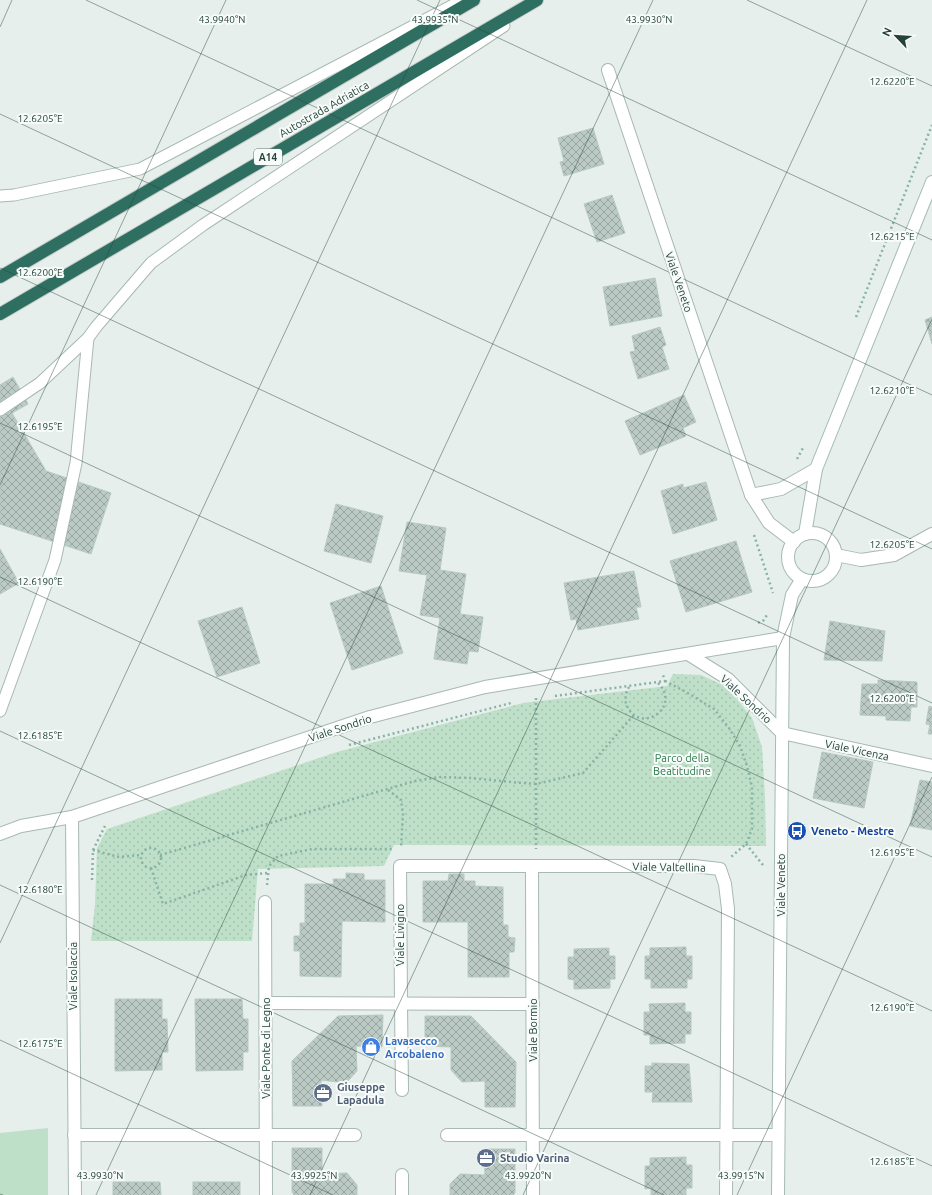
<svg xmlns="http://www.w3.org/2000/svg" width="932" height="1195" viewBox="0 0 932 1195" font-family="Ubuntu,sans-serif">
<defs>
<pattern id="park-dots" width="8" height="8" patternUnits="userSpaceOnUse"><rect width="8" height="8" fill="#bfe0c8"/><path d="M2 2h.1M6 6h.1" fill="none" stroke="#a4c1ad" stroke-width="1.8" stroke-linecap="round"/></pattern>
<pattern id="building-cross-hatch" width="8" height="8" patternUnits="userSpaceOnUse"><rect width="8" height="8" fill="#bbcac4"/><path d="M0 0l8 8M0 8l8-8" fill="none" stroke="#98a6a0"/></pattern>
</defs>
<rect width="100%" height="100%" fill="#e6efeb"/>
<path fill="url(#park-dots)" d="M 673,674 L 701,675 L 723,685 L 738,700 L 752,718 L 762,747 L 765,797 L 766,846 L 394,845 L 384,866 L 258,869 L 252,941 L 91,941 L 95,905 L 97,848 L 107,829 L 337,752 L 523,703 L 667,686 Z"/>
<path fill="#bfe0c8" d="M 48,1128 L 48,1195 L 0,1195 L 0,1133 Z"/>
<g fill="url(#building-cross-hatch)" stroke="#b8c9c2">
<path d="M 593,128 L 604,164 L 564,176 L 560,162 L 564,161 L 558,138 Z"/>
<path d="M 612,195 L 625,233 L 597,242 L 584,204 Z"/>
<path d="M 655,278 L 662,316 L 610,326 L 603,287 Z"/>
<path d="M 932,317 L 932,344 L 925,320 Z"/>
<path d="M 660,327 L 666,345 L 662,347 L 669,369 L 638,379 L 630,352 L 635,351 L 632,336 Z"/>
<path d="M 13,377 L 28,404 L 12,413 L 46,471 L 111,493 L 91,554 L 0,524 L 0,385 Z"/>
<path d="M 684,395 L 696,422 L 683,428 L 686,436 L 640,455 L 625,421 Z"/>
<path d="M 706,482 L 717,520 L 673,534 L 661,491 L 683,484 L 683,488 Z"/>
<path d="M 336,504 L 383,516 L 371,563 L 324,551 Z"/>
<path d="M 407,522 L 446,528 L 440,570 L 466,574 L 460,614 L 483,617 L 478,652 L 469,651 L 467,664 L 434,659 L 440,618 L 420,615 L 427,575 L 399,571 Z"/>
<path d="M 736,541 L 752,592 L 686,612 L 670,561 Z"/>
<path d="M 0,549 L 19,583 L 0,594 Z"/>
<path d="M 634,571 L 641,607 L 636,607 L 639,619 L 578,630 L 576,619 L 571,620 L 564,583 Z"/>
<path d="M 381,586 L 403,653 L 352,670 L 330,603 Z"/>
<path d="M 242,607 L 260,663 L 217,677 L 198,621 Z"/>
<path d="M 830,621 L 885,631 L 882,661 L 824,660 Z"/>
<path d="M 878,680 L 917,682 L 917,707 L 911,707 L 910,721 L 886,720 L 886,716 L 860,715 L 862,684 L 878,684 Z"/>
<path d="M 929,706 L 932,707 L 932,734 L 928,734 L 930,725 L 926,724 Z"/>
<path d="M 822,752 L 873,762 L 864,808 L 813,798 Z"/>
<path d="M 920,780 L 932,782 L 932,830 L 910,826 Z"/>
<path d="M 346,873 L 364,874 L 364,880 L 385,880 L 385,922 L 342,921 L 341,977 L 300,976 L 300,951 L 294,951 L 294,936 L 300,936 L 300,923 L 305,923 L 305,884 L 334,884 L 333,879 L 346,879 Z"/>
<path d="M 449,874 L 464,874 L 464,881 L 475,881 L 475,886 L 503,887 L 503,925 L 508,925 L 508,937 L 515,938 L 514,952 L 509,952 L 509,977 L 468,977 L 468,922 L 423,922 L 423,881 L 448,881 Z"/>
<path d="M 686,947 L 686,956 L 692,956 L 692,979 L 687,979 L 687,988 L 651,988 L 651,979 L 645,979 L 645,956 L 650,956 L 650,948 Z"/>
<path d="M 609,948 L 609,956 L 615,956 L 615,979 L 610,979 L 610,988 L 574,989 L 574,980 L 568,979 L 568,957 L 574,957 L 574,949 Z"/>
<path d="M 115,999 L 162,999 L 162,1019 L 167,1019 L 168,1052 L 162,1052 L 162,1070 L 115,1071 Z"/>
<path d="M 195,999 L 242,999 L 243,1019 L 248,1019 L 248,1052 L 243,1052 L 243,1070 L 196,1071 Z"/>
<path d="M 685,1003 L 685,1012 L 691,1012 L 691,1034 L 685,1034 L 685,1043 L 650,1044 L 650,1035 L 644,1035 L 644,1012 L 650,1012 L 649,1004 Z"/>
<path d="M 383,1015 L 382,1047 L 356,1046 L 357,1071 L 346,1083 L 321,1080 L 322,1106 L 293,1106 L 292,1061 L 338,1016 Z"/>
<path d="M 425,1016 L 471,1016 L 516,1062 L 515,1107 L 485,1107 L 485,1081 L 462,1082 L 451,1070 L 451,1047 L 425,1046 Z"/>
<path d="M 652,1063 L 689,1064 L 692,1102 L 652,1102 L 653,1092 L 645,1092 L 645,1066 L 652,1066 Z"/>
<path d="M 292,1148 L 322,1148 L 322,1174 L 347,1173 L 357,1185 L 357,1195 L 294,1195 L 292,1192 Z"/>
<path d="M 484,1149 L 515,1149 L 515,1193 L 513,1195 L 450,1195 L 450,1184 L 460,1174 L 485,1175 Z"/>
<path d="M 686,1157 L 686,1165 L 692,1165 L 692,1188 L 686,1188 L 686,1195 L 651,1195 L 651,1188 L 645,1189 L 645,1166 L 650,1166 L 650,1158 Z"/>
<path d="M 113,1182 L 160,1182 L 161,1195 L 113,1195 Z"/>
<rect x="193" y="1182" width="47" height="13"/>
</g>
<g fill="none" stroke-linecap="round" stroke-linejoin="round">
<g stroke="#a8b8b2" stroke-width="13">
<g id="service">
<path d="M 0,196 L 14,195 L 140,169 L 461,1"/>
<path d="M 0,410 L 40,383 L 88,338 L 96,327 L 151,263 L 203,225 L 504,26"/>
<path d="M 0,711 L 55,560 L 76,463 L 88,338"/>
</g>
</g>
<g stroke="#a8b8b2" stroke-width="14">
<g id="pedestrian">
<path d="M 401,1004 L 402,1090"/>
<path d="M 266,1135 L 355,1135"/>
<path d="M 447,1135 L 533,1135"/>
<path d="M 402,1175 L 402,1195"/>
</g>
</g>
<g stroke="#a8b8b2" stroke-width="14">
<g id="minor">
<path d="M 608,70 L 751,495 L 769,523 L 794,542"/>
<path d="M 751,495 L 781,489 L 816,469"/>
<path d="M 688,654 L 728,679 L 782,733 L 932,766"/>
<path d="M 72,817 L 75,1195"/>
<path d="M 0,834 L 21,826 L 72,817 L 370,717 L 485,687 L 783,638"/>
<path d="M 532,866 L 533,1195"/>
<path d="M 265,902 L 266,1195"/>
<path d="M 265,1003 L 533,1004"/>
<path d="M 401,1004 L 400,866 L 694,866 L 720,869 L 725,884 L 728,909 L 726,1195"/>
<path d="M 74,1135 L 266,1135"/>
<path d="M 533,1135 L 778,1135"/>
</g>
</g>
<g stroke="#a8b8b2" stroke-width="14">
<path id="tertiary" d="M 836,555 L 861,560 L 894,555 L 932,534"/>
</g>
<g stroke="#a4bbb3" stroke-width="14">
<g id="secondary">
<circle cx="812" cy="557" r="24"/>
<path d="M 805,534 L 816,469 L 932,182"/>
<path d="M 778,1195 L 783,638 L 792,595 L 802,579"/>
</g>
</g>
<g stroke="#c2cac8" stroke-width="14">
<g id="motorway">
<path d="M 0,277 L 474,0"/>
<path d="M 0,314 L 537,0"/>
</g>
</g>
<g stroke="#86b3a5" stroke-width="2.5" stroke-dasharray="2 3" stroke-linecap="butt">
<path d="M 856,317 L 932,125"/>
<path d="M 797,459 L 803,448"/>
<path d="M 754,535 L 773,593"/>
<path d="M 758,623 L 764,620 L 768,613"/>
<path d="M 665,681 L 686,692 L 714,709 L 729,728 L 740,746 L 747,766 L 752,787 L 752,829 L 746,844 L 731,857"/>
<path d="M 629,687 C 625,694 624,701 628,708 C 642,734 683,706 657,682"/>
<path d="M 555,696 L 665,681 L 663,675"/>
<path d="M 536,698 L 536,849"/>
<path d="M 349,745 L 511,703"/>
<path d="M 388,790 L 401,800 L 403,814 L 401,848"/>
<path d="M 746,844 L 763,865"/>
<circle cx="151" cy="858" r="10"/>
<path d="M 93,850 L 119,857 L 141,855"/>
<path d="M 160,855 L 415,781 L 440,777 L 470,778 L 511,782 L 536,784 L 583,773 L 634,715"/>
<path d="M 151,868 L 163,904 L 246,875 L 268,873"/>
<path d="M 92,880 L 93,850 L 105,826"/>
<path d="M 267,885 L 269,866 L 278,856 L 312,849 L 392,849"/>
</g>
<use href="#service" stroke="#fff" stroke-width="11"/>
<use href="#pedestrian" stroke="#fff" stroke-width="12"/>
<use href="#minor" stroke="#fff" stroke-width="12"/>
<use href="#tertiary" stroke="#fff" stroke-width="12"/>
<use href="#secondary" stroke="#fff" stroke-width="12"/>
<use href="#motorway" stroke="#2f6f62" stroke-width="12"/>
</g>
<path fill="none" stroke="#24423a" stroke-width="1" stroke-opacity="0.45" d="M 86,0 L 932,395M 417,0 L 932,240M 747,0 L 932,86M 0,27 L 12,0M 0,114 L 932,549M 0,268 L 932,703M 0,423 L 932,857M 0,485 L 226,0M 0,577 L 932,1011M 0,731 L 932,1166M 0,885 L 664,1195M 0,943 L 440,0M 0,1040 L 333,1195M 0,1194 L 3,1195M 96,1195 L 653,0M 310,1195 L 867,0M 523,1195 L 932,319M 737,1195 L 932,777"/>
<defs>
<g id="bus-disc" transform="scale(1)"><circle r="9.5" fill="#1a4fb4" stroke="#f7fbf9"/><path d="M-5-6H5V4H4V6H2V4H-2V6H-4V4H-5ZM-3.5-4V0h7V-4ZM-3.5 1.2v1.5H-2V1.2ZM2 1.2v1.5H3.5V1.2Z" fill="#fff"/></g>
<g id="shop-disc" transform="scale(1)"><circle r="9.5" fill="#3f7fe0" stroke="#f7fbf9"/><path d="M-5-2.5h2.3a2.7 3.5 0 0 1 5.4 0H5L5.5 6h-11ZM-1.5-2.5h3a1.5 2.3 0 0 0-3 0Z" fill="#fff"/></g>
<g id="office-disc" transform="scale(1)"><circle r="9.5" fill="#5c6f8a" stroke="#f7fbf9"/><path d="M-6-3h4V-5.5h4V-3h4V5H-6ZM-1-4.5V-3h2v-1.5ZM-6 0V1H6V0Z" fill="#fff"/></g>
</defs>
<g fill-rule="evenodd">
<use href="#bus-disc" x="797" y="831"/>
<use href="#shop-disc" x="371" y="1047"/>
<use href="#office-disc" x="323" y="1093"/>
<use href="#office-disc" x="486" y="1158"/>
</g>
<g text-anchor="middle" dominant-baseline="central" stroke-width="4" stroke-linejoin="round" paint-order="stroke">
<rect fill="#f7fbf9" stroke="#637a73" stroke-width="1" x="254" y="149" width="28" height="16" rx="3"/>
<g font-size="10" font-weight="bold" fill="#24423a">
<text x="268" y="157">A14</text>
</g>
<g font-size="11" fill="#24423a" stroke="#f7fbf9">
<text transform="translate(324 109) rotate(-30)">Autostrada Adriatica</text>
<text transform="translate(679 282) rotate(71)">Viale Veneto</text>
<text transform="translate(746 699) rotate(43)">Viale Sondrio</text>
<text transform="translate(340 728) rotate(-18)">Viale Sondrio</text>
<text transform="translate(857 750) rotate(12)">Viale Vicenza</text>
<text transform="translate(669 867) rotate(1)">Viale Valtellina</text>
<text transform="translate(781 885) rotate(-90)">Viale Veneto</text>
<text transform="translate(400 935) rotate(-90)">Viale Livigno</text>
<text transform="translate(73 976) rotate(-90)">Viale Isolaccia</text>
<text transform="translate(533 1030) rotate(-90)">Viale Bormio</text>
<text transform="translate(266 1048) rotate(-90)">Viale Ponte di Legno</text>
</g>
<g font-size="11" fill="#2d7a4b" stroke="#f7fbf9">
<text x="682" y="758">Parco della<tspan x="682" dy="13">Beatitudine</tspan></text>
</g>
<g font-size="11" font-weight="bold" fill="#164399" stroke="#f7fbf9" text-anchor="start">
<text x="811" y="831">Veneto - Mestre</text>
</g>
<g font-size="11" font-weight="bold" fill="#366cbe" stroke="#f7fbf9" text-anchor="start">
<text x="385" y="1041">Lavasecco<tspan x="385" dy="13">Arcobaleno</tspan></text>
</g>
<g font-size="11" font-weight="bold" fill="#4e5e75" stroke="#f7fbf9" text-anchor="start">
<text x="337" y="1087">Giuseppe<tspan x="337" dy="13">Lapadula</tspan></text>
<text x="500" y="1158">Studio Varina</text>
</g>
</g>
<g font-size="10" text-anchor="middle" fill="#24423a" stroke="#f7fbf9" stroke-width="4" stroke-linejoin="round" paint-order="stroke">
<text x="222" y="23">43.9940°N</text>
<text x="435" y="23">43.9935°N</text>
<text x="649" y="23">43.9930°N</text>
<text x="892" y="85">12.6220°E</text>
<text x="40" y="122">12.6205°E</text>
<text x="892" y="240">12.6215°E</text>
<text x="40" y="276">12.6200°E</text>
<text x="892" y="394">12.6210°E</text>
<text x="40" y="430">12.6195°E</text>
<text x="892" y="548">12.6205°E</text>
<text x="40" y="585">12.6190°E</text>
<text x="892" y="702">12.6200°E</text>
<text x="40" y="739">12.6185°E</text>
<text x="892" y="856">12.6195°E</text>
<text x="40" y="893">12.6180°E</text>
<text x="892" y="1011">12.6190°E</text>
<text x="40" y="1047">12.6175°E</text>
<text x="892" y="1165">12.6185°E</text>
<text x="100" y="1179">43.9930°N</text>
<text x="314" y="1179">43.9925°N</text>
<text x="528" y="1179">43.9920°N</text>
<text x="741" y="1179">43.9915°N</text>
</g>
<g transform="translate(896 36) rotate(295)" stroke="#f7fbf9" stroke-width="3" paint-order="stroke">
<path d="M0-3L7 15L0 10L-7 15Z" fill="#24423a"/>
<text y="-6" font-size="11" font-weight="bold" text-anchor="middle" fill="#24423a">N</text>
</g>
</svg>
